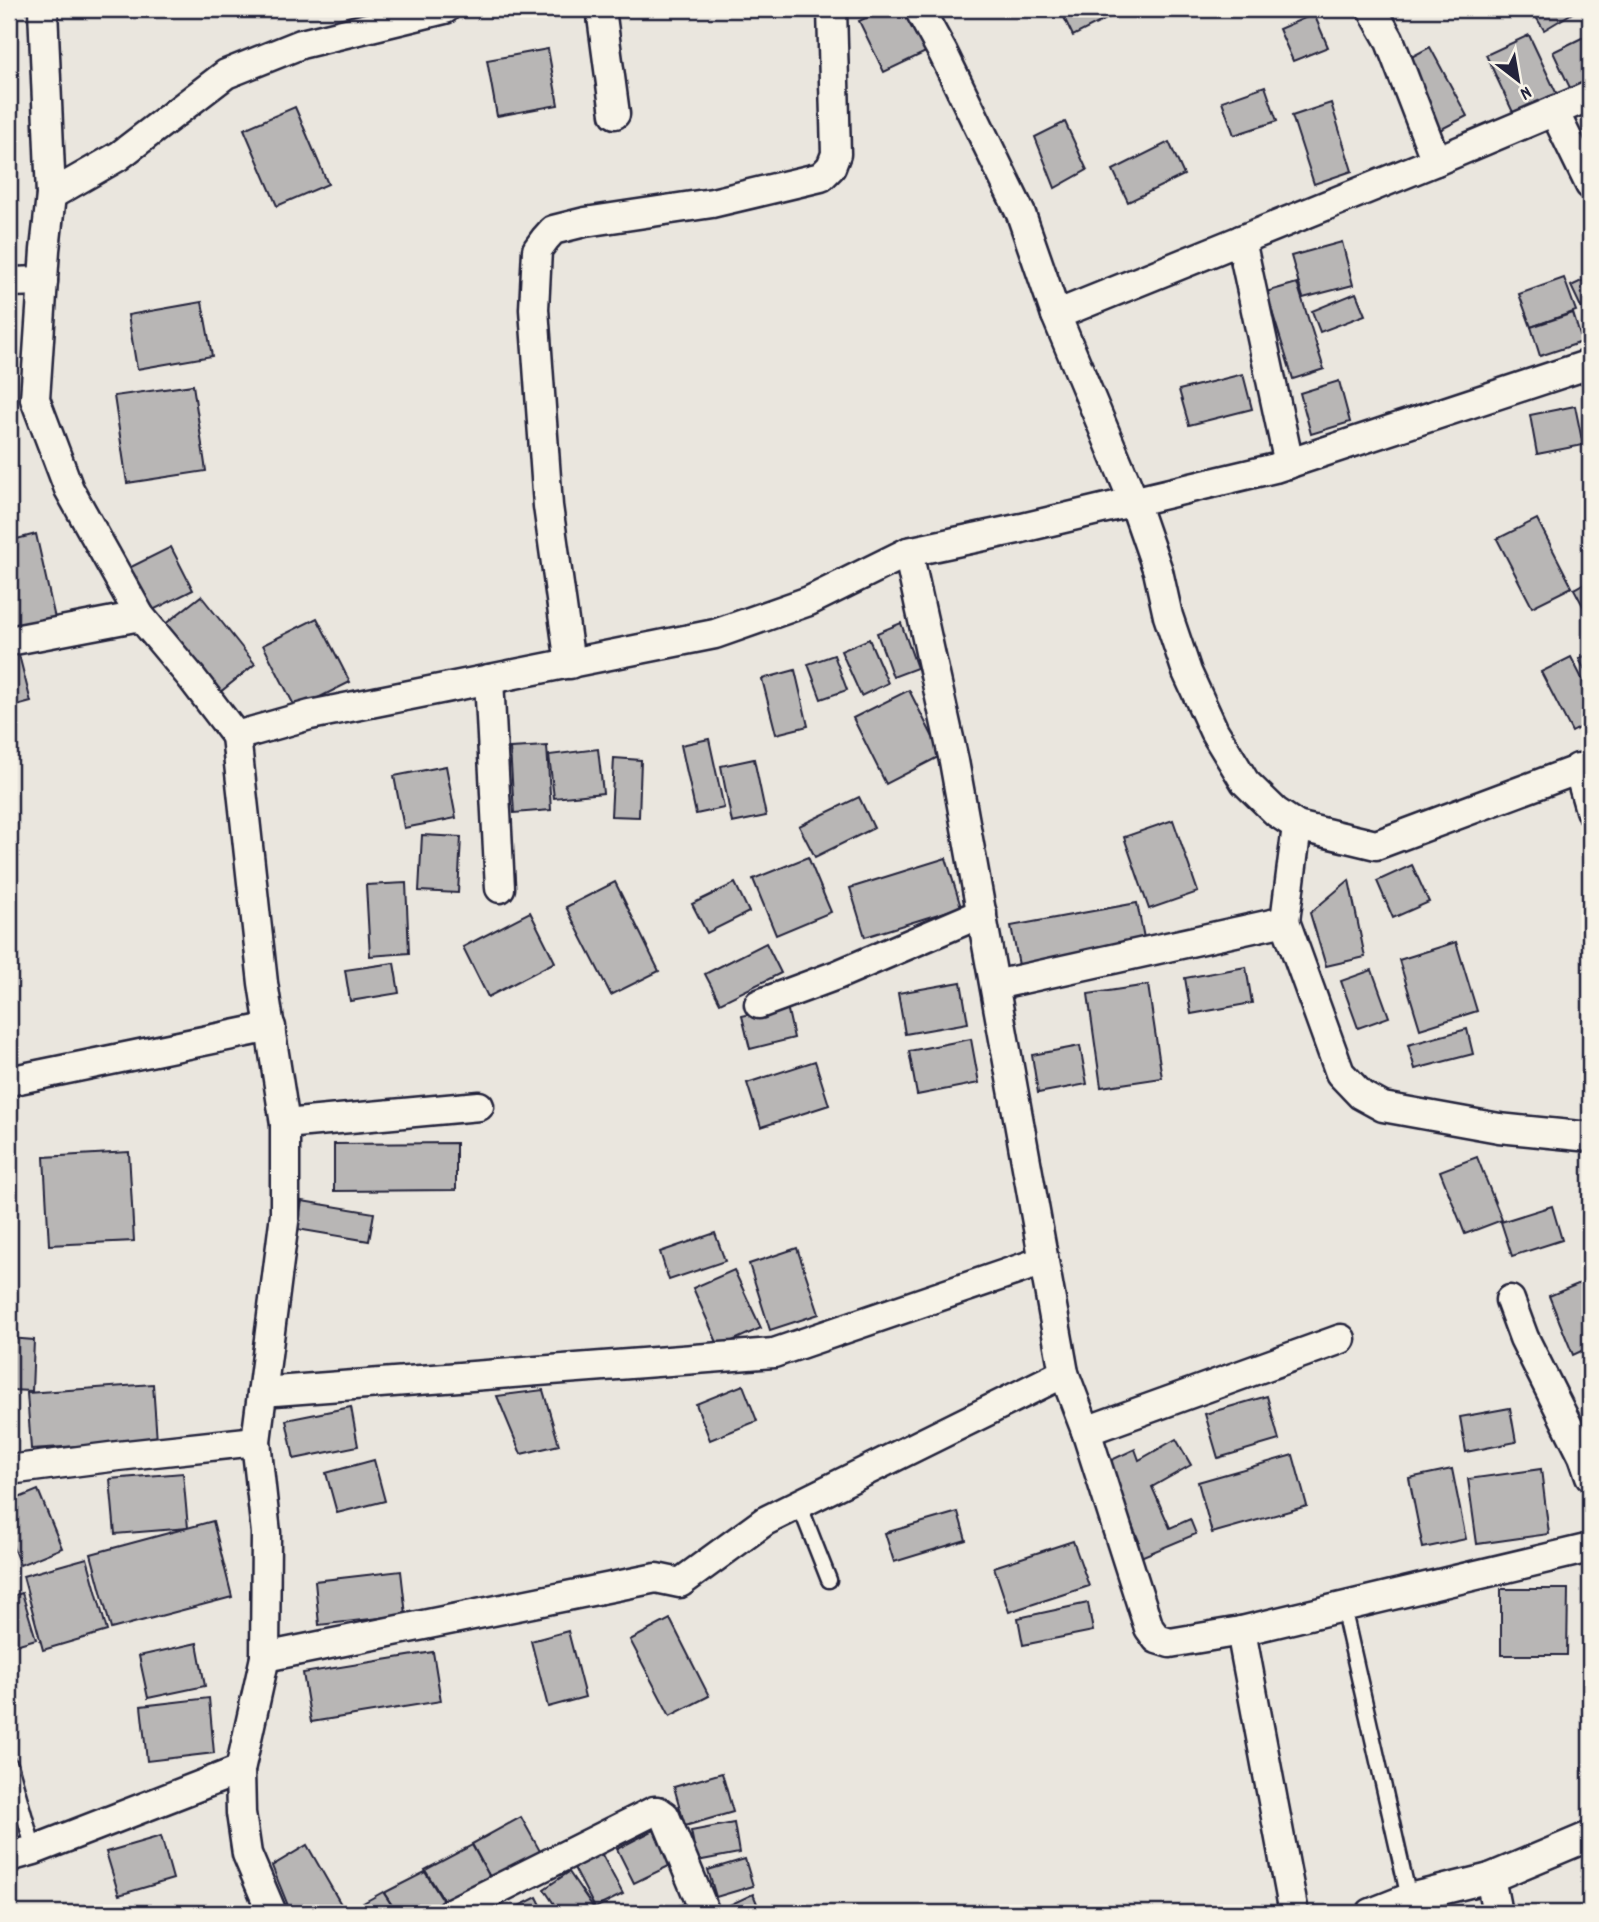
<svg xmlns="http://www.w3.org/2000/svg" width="1599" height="1922" viewBox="0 0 1599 1922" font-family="Dekko,sans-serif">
<rect width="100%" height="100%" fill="#eae6de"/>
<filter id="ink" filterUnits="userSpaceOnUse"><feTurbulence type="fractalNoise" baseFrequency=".0143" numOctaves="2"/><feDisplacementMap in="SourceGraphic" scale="14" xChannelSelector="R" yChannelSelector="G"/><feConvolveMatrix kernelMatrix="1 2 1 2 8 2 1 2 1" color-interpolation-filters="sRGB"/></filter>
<g filter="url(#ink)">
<g fill="#b8b6b5" stroke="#22223b" stroke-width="2">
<path d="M 885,9 L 911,9 L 930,50 L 884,72 L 859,21 Z"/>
<path d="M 1060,9 L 1126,9 L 1073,36 Z"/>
<path d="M 1531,9 L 1579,9 L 1544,30 Z"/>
<path d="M 1314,14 L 1328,47 L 1293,61 L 1279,29 Z"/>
<path d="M 1529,35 L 1561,103 L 1518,123 L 1486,55 Z"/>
<path d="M 1588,35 L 1590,41 L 1590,81 L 1571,90 L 1553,52 Z"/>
<path d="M 1430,47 L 1467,116 L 1428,136 L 1400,63 Z"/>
<path d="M 548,49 L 558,105 L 497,116 L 487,60 Z"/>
<path d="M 1265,86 L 1277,121 L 1234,135 L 1222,101 Z"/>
<path d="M 1331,103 L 1352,171 L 1314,184 L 1292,116 Z"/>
<path d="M 295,107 L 328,184 L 277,206 L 244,129 Z"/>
<path d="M 1065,122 L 1087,170 L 1055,188 L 1035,137 Z"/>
<path d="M 1169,142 L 1184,175 L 1128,202 L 1113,170 Z"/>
<path d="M 1342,242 L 1353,285 L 1303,298 L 1291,256 Z"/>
<path d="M 1590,277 L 1590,326 L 1571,286 Z"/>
<path d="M 1564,278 L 1576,311 L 1531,327 L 1519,294 Z"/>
<path d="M 1297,283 L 1324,369 L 1293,379 L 1266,292 Z"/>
<path d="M 1356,293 L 1365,315 L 1320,332 L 1312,311 Z"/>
<path d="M 202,302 L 212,356 L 137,369 L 128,315 Z"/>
<path d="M 1573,313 L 1582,342 L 1540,356 L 1531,327 Z"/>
<path d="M 1243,374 L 1252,409 L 1189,425 L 1179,390 Z"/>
<path d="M 1339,381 L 1350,422 L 1311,434 L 1300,393 Z"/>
<path d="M 193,385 L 206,471 L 127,483 L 114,396 Z"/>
<path d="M 1575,406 L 1583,445 L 1537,454 L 1530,415 Z"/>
<path d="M 1537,519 L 1572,587 L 1532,607 L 1497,539 Z"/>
<path d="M 36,534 L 56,623 L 9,634 L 9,541 Z"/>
<path d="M 171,547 L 193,590 L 151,611 L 129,568 Z"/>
<path d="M 1590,580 L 1590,619 L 1574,589 Z"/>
<path d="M 201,596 L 255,664 L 219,693 L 164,625 Z"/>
<path d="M 317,618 L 350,682 L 296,709 L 263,645 Z"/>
<path d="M 901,623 L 917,668 L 893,677 L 877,633 Z"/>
<path d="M 869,639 L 888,683 L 861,696 L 841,651 Z"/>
<path d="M 18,651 L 31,702 L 9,708 L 9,654 Z"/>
<path d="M 1590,653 L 1590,680 L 1579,659 Z"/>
<path d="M 834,655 L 847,690 L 821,699 L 808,664 Z"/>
<path d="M 1571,657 L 1590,694 L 1590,722 L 1572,732 L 1541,672 Z"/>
<path d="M 795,670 L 808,726 L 776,734 L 762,679 Z"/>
<path d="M 909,690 L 942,755 L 886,784 L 853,718 Z"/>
<path d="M 709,739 L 724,808 L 696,814 L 681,745 Z"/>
<path d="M 547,746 L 551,810 L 514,813 L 510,748 Z"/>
<path d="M 598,749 L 603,793 L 554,798 L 549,755 Z"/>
<path d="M 614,758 L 641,760 L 639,817 L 611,816 Z"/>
<path d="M 754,759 L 766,816 L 732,823 L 721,766 Z"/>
<path d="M 446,766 L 456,818 L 404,828 L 394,776 Z"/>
<path d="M 859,797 L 874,828 L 815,857 L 799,826 Z"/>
<path d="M 1173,820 L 1198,892 L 1149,909 L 1124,837 Z"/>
<path d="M 422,835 L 461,837 L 458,893 L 419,891 Z"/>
<path d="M 808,857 L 831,912 L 776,935 L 753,879 Z"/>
<path d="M 946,858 L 961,907 L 865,937 L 850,888 Z"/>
<path d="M 1412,865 L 1429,902 L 1393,918 L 1377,881 Z"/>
<path d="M 1349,880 L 1365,957 L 1326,966 L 1310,913 Z"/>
<path d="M 615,882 L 659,971 L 611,995 L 566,907 Z"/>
<path d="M 406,883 L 409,953 L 370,956 L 366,885 Z"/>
<path d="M 735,883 L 749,912 L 707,933 L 692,904 Z"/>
<path d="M 1137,903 L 1145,943 L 1019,965 L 1011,926 Z"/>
<path d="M 530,912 L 555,962 L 488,997 L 463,947 Z"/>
<path d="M 1456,942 L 1477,1011 L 1420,1029 L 1399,960 Z"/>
<path d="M 766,943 L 781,973 L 720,1003 L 705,974 Z"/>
<path d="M 394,963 L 399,993 L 350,1001 L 345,970 Z"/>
<path d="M 1246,967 L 1252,1003 L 1191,1014 L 1185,978 Z"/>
<path d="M 1372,970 L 1389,1017 L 1358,1028 L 1341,981 Z"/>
<path d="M 961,982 L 968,1023 L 905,1034 L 898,993 Z"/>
<path d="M 1148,985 L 1162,1078 L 1101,1087 L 1088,994 Z"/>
<path d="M 787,1006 L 794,1038 L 750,1049 L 742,1016 Z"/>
<path d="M 1467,1029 L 1473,1054 L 1415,1069 L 1408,1045 Z"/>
<path d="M 971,1039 L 979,1083 L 917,1095 L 909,1051 Z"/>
<path d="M 1080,1046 L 1087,1084 L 1038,1093 L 1032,1055 Z"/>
<path d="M 815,1061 L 829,1105 L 761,1127 L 747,1083 Z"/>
<path d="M 456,1143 L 456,1190 L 334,1191 L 334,1144 Z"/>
<path d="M 129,1152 L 134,1241 L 49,1245 L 44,1157 Z"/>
<path d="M 1477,1157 L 1502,1220 L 1465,1234 L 1440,1171 Z"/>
<path d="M 302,1201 L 374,1213 L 369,1241 L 297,1229 Z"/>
<path d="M 1552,1206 L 1562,1240 L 1512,1256 L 1501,1222 Z"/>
<path d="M 715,1233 L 725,1261 L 669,1280 L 660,1252 Z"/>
<path d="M 797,1248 L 819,1314 L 770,1330 L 749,1264 Z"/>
<path d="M 734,1270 L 761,1328 L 719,1347 L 693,1288 Z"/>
<path d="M 1590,1279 L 1590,1347 L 1573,1355 L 1549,1296 Z"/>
<path d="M 9,1338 L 34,1340 L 32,1391 L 9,1390 Z"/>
<path d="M 153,1384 L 157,1441 L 31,1449 L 27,1393 Z"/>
<path d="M 743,1385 L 757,1421 L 710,1440 L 696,1404 Z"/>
<path d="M 543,1390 L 559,1445 L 521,1454 L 497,1396 Z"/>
<path d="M 1267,1396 L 1279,1440 L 1218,1458 L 1205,1414 Z"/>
<path d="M 351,1407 L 358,1446 L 294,1459 L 286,1420 Z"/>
<path d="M 1510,1408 L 1516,1442 L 1466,1452 L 1460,1417 Z"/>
<path d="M 1176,1439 L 1191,1465 L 1152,1487 L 1170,1528 L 1190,1519 L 1196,1534 L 1136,1559 L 1130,1545 L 1139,1541 L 1105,1463 L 1135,1449 L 1139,1460 Z"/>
<path d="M 1293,1455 L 1307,1506 L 1212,1533 L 1198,1482 Z"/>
<path d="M 374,1460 L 385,1501 L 337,1513 L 326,1473 Z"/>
<path d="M 1452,1469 L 1466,1539 L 1423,1548 L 1409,1478 Z"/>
<path d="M 1541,1469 L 1549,1534 L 1477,1544 L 1468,1479 Z"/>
<path d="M 183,1473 L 188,1528 L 115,1534 L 110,1479 Z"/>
<path d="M 38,1490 L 62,1548 L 20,1565 L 9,1537 L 9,1502 Z"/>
<path d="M 958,1512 L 966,1540 L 894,1562 L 885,1533 Z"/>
<path d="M 213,1521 L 232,1597 L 111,1629 L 91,1554 Z"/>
<path d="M 1073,1541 L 1089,1586 L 1009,1612 L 994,1567 Z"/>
<path d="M 87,1558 L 107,1631 L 43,1650 L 23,1576 Z"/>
<path d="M 401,1571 L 406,1615 L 319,1625 L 315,1581 Z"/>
<path d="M 1501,1589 L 1568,1589 L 1567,1655 L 1501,1655 Z"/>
<path d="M 22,1593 L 36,1639 L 9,1647 L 9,1597 Z"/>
<path d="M 1088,1603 L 1093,1631 L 1023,1645 L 1018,1618 Z"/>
<path d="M 670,1619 L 709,1696 L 670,1716 L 630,1640 Z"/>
<path d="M 568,1631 L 585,1697 L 548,1707 L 531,1641 Z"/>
<path d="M 197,1643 L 205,1686 L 148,1698 L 139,1656 Z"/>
<path d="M 433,1652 L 441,1701 L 311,1722 L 303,1673 Z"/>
<path d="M 209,1698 L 214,1753 L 147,1761 L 141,1706 Z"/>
<path d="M 722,1773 L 733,1812 L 685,1826 L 674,1787 Z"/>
<path d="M 521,1817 L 540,1851 L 491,1879 L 472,1844 Z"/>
<path d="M 734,1823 L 739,1853 L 697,1861 L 691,1831 Z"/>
<path d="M 654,1830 L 671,1865 L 634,1883 L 617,1849 Z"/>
<path d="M 161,1836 L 173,1879 L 119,1895 L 106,1852 Z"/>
<path d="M 307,1845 L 346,1913 L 291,1913 L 272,1866 Z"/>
<path d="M 472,1845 L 491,1879 L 446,1904 L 425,1870 Z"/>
<path d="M 600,1851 L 623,1894 L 595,1908 L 573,1866 Z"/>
<path d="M 745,1859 L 753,1886 L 716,1897 L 708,1870 Z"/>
<path d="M 425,1872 L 445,1904 L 426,1913 L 397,1913 L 384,1893 Z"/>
<path d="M 569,1872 L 593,1907 L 584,1913 L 560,1913 L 544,1889 Z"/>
<path d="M 383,1892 L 397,1913 L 347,1912 Z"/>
<path d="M 753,1894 L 761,1913 L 723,1913 L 721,1909 Z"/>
<path d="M 537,1897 L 545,1913 L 505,1913 Z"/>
<path d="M 683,1904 L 687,1913 L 658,1913 Z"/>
</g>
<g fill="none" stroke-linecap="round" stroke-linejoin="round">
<g stroke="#22223b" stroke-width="19">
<g id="lane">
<path d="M 799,1504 L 829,1580"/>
<path d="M 1343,1607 L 1409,1898"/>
<path d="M 10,1765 L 34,1850"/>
</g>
</g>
<g stroke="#22223b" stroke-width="33">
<g id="street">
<path d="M 43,9 L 51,195 L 45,250 L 35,399 L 69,489 L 140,616 L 191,677 L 236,736"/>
<path d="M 601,9 L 615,114"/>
<path d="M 919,9 L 943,53 L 1021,214 L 1056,315 L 1134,502 L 1158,571 L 1168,616 L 1187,672 L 1214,731 L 1245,782 L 1276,812 L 1297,826 L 1376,845 L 1590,765"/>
<path d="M 1372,9 L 1389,39 L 1436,161"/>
<path d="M 1554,111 L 1590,185"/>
<path d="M 51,195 L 119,156 L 226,74 L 301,44 L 445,9"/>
<path d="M 1241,240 L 1289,464"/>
<path d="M 9,282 L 43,281"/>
<path d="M 1056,315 L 1436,161 L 1590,96"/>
<path d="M 908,552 L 954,761 L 1064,1373 L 1086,1431 L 1149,1628 L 1157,1639 L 1170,1643 L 1241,1631 L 1590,1548"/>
<path d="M 9,641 L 140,616"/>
<path d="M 570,664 L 548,506 L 534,309 L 537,250 L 545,239 L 553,230 L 585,222 L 712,203 L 821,177 L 831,167 L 836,154 L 832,9"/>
<path d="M 489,679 L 500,888"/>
<path d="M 1578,768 L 1590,810"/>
<path d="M 1285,921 L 1297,826"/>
<path d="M 995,985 L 1285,921 L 1340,1073 L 1361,1095 L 1383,1107 L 1499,1128 L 1590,1137"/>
<path d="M 759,1004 L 837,975 L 982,913"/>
<path d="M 9,1081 L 271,1027"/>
<path d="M 285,1124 L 479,1106"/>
<path d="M 1510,1300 L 1524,1338 L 1583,1456 L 1590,1476"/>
<path d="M 262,1392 L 774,1353 L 1043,1261"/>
<path d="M 1086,1431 L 1341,1339"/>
<path d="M 9,1470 L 118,1456 L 256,1441"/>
<path d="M 1241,1631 L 1294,1913"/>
<path d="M 265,1657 L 656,1578 L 680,1583 L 765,1521 L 1064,1373"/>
<path d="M 9,1857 L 34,1850 L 240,1770"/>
<path d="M 1490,1878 L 1497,1913"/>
<path d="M 272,1913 L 247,1854 L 241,1813 L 240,1770 L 265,1657 L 266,1533 L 256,1441 L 285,1214 L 285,1124 L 263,983 L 236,736 L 310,715 L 715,634 L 809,601 L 908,552 L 1022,528 L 1275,468 L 1590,364"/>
<path d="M 450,1913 L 654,1811 L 658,1811 L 665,1816 L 705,1913"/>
<path d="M 1371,1913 L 1409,1898 L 1490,1878 L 1590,1836"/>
</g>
</g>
<use href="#lane" stroke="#f7f3e8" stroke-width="14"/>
<use href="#street" stroke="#f7f3e8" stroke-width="28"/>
</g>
</g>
<rect width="1599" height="1922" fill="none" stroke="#f7f3e8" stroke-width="35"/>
<rect x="18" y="18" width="1564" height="1887" fill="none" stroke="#22223b" stroke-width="2.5" filter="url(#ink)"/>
<g transform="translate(1518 80) rotate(149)" stroke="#f7f3e8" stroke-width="5" paint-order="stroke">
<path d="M0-5L12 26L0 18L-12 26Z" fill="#22223b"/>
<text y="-10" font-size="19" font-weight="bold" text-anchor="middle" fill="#22223b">N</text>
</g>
</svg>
